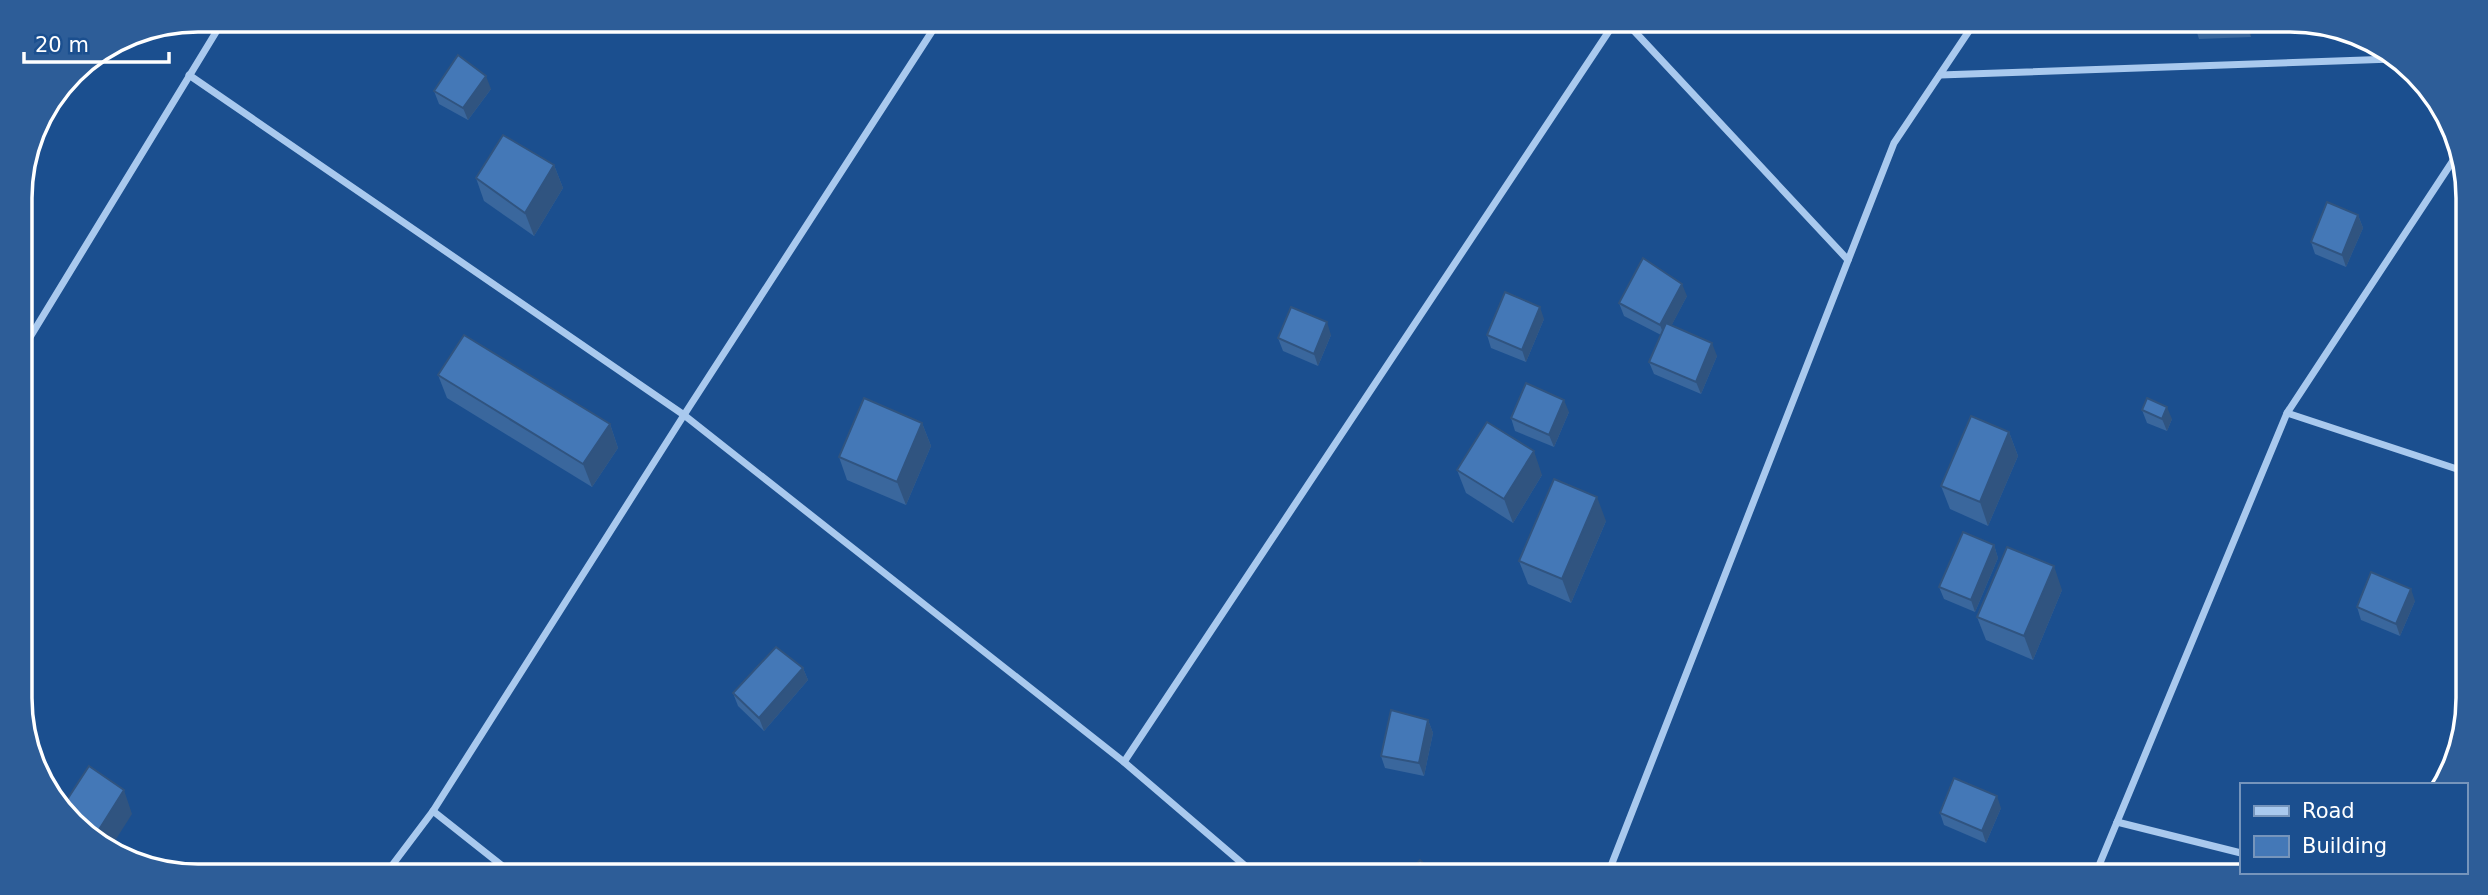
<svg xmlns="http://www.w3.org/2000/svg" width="2488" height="895" viewBox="0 0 2488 895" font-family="'DejaVu Sans',sans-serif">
<rect width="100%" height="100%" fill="#1b4f8f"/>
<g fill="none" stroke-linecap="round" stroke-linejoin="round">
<g stroke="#a9c9ee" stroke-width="7">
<path d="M 1623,19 L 1848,260"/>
<path d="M 189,75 L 684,415 L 1124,762 L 1257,876"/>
<path d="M 1940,75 L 2393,59"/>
<path d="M 21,352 L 224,19"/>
<path d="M 2287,413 L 2463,471"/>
<path d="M 1124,762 L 1617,19"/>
<path d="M 433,811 L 515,876"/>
<path d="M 2117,822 L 2241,853"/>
<path d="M 2095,875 L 2287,413 L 2458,153"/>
<path d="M 384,876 L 433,811 L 684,415 L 940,19"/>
<path d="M 1607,876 L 1894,143 L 1977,19"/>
</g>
</g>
<g fill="#3a679d">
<path d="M 2196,19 L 2251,19 L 2251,37 L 2199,39 L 2195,26 Z"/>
<path d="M 491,89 L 468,120 L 439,104 L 434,91 Z"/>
<path d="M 554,165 L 563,188 L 534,236 L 484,201 L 476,178 Z"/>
<path d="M 2358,215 L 2363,228 L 2346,267 L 2315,254 L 2311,242 Z"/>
<path d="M 1687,296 L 1671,326 L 1717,356 L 1701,394 L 1654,374 L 1649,362 L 1661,335 L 1624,316 L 1619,303 Z"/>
<path d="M 1544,319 L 1526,362 L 1491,348 L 1487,335 Z"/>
<path d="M 1331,335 L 1318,366 L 1283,351 L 1278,338 Z"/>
<path d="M 438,375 L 610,424 L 618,448 L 592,487 L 447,398 Z"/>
<path d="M 2142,410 L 2172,419 L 2167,431 L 2147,423 Z"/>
<path d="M 1569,412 L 1554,447 L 1515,431 L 1511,418 Z"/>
<path d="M 922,423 L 931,446 L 906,505 L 847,480 L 839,457 Z"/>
<path d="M 2009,432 L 2018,456 L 1988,526 L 1950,509 L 1941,486 Z"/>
<path d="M 1457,470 L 1542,475 L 1513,523 L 1466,493 Z"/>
<path d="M 1606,521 L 1571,603 L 1528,584 L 1519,561 Z"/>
<path d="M 1994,545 L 1998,558 L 1975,612 L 1944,599 L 1939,587 Z"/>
<path d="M 2062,590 L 2033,660 L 1986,640 L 1977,617 Z"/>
<path d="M 2415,601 L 2400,636 L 2361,620 L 2357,607 Z"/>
<path d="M 803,668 L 808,680 L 764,731 L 738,706 L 733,693 Z"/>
<path d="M 1428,720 L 1433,733 L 1424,776 L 1385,768 L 1381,756 Z"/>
<path d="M 2001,808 L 1986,843 L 1944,825 L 1940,813 Z"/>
</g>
<g fill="#305480">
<path d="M 2246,19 L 2251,19 L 2251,37 L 2246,25 Z"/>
<path d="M 486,76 L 491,89 L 468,120 L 463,108 Z"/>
<path d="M 554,165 L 563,188 L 534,236 L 525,213 Z"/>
<path d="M 2358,215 L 2363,228 L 2346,267 L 2342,255 Z"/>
<path d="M 1682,284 L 1687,296 L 1665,338 L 1660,325 Z"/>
<path d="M 1540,307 L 1544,319 L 1526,362 L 1522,350 Z"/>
<path d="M 1327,322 L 1331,335 L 1318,366 L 1314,354 Z"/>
<path d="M 1712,343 L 1717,356 L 1701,394 L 1696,382 Z"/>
<path d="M 1564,400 L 1569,412 L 1554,447 L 1549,435 Z"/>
<path d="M 2167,407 L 2172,419 L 2167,431 L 2162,419 Z"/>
<path d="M 922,423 L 931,446 L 906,505 L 897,482 Z"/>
<path d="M 610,424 L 618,448 L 592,487 L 583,464 Z"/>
<path d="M 2009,432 L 2018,456 L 1988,526 L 1980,502 Z"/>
<path d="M 1534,451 L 1542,475 L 1513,523 L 1504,499 Z"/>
<path d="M 1597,497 L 1606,521 L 1571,603 L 1562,579 Z"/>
<path d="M 1994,545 L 1998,558 L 1975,612 L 1971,600 Z"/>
<path d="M 2054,566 L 2062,590 L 2033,660 L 2024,636 Z"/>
<path d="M 2411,589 L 2415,601 L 2400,636 L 2396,624 Z"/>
<path d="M 803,668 L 808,680 L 764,731 L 759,718 Z"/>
<path d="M 1428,720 L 1433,733 L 1424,776 L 1419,763 Z"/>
<path d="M 45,770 L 53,794 L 43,773 Z"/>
<path d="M 124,790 L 132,814 L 111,847 L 95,836 Z"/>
<path d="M 1997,796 L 2001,808 L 1986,843 L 1982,831 Z"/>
</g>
<g fill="#4478b7" stroke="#305480" stroke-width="2">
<path d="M 2196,19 L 2246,19 L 2246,25 L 2195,26 Z"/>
<path d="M 458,55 L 486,76 L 463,108 L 434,91 Z"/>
<path d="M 503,135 L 554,165 L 525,213 L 476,178 Z"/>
<path d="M 2327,202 L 2358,215 L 2342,255 L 2311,242 Z"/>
<path d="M 1643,258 L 1682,284 L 1660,325 L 1619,303 Z"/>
<path d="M 1505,292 L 1540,307 L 1522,350 L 1487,335 Z"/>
<path d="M 1291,307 L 1327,322 L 1314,354 L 1278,338 Z"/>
<path d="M 1666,323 L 1712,343 L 1696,382 L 1649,362 Z"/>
<path d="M 464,335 L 610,424 L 583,464 L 438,375 Z"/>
<path d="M 1526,383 L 1564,400 L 1549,435 L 1511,418 Z"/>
<path d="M 864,398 L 922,423 L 897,482 L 839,457 Z"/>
<path d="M 2147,398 L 2167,407 L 2162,419 L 2142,410 Z"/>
<path d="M 1971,416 L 2009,432 L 1980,502 L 1941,486 Z"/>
<path d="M 1487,422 L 1534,451 L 1504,499 L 1457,470 Z"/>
<path d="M 1554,479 L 1597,497 L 1562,579 L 1519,561 Z"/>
<path d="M 1963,532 L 1994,545 L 1971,600 L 1939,587 Z"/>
<path d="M 2007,547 L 2054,566 L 2024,636 L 1977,617 Z"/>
<path d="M 2371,572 L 2411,589 L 2396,624 L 2357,607 Z"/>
<path d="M 776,647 L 803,668 L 759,718 L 733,693 Z"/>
<path d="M 1391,710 L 1428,720 L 1419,763 L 1381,756 Z"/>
<path d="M 89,766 L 124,790 L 95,836 L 63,815 L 61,809 Z"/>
<path d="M 1954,778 L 1997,796 L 1982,831 L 1940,813 Z"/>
<path d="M 1420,860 L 1437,876 L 1407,876 Z"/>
</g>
<path d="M0 0H2488V895H0ZM198 32H2290A166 166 0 0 1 2456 198V698A166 166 0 0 1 2290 864H198A166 166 0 0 1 32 698V198A166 166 0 0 1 198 32Z" fill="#2d5d98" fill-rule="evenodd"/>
<path fill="none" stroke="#fff" stroke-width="3.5" d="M198 32H2290A166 166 0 0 1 2456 198V698A166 166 0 0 1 2290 864H198A166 166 0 0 1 32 698V198A166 166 0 0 1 198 32Z"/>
<rect x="2240" y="783" width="228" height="91" fill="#1b4f8f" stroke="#7695bc" stroke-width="2"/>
<rect x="2254" y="806" width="35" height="10" fill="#a9c9ee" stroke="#7695bc" stroke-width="2"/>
<text x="2302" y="818" font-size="21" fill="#ffffff">Road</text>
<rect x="2254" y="836" width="35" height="21" fill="#4478b7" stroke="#7695bc" stroke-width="2"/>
<text x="2302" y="853" font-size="21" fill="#ffffff">Building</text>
<path d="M24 52v10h145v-10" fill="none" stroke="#ffffff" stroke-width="3.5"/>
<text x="35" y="52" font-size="21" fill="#ffffff" stroke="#1b4f8f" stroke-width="5" paint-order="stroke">20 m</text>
</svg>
